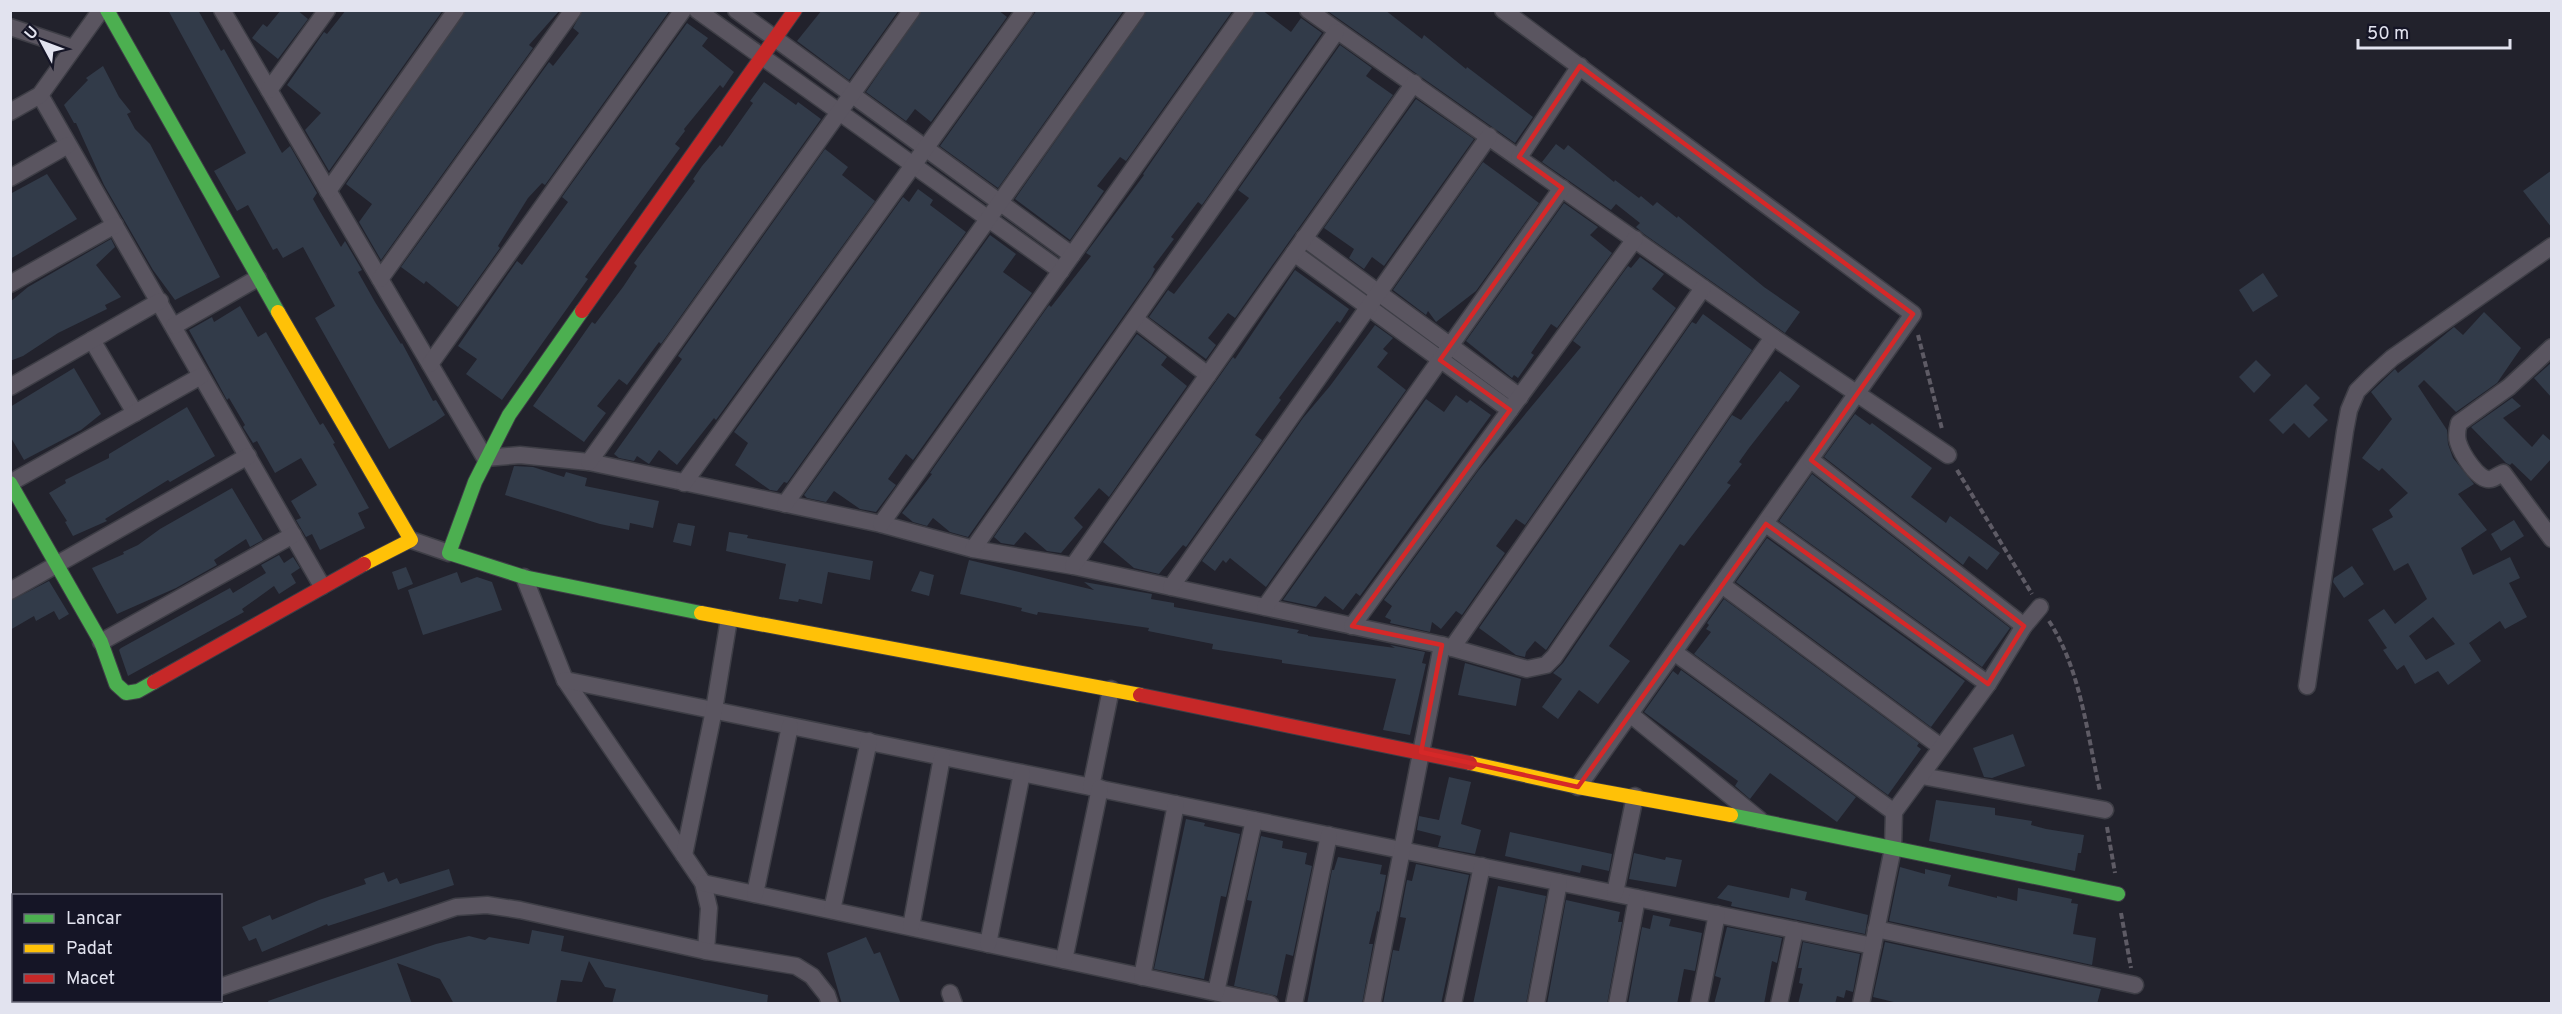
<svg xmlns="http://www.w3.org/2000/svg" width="2562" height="1014" viewBox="0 0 2562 1014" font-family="Overpass,sans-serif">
<rect width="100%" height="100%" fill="#22222c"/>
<g fill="#323b49" fill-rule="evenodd">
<path d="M 168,10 L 198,10 L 221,51 L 224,49 L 282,153 L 290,146 L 317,193 L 313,199 L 318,208 L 341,247 L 345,241 L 362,270 L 358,272 L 375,302 L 401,344 L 402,343 L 433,401 L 436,400 L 445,415 L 435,422 L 389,449 L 315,318 L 335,306 L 303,247 L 283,258 L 277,248 L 273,250 L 248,205 L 237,211 L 214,171 L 246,153 Z"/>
<path d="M 281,10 L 297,10 L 308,19 L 278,59 L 252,38 L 263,24 L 267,27 Z"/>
<path d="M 346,10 L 443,10 L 329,171 L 305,130 L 321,113 L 287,85 L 324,32 L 327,34 Z"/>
<path d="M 466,10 L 560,10 L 529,45 L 533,48 L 381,260 L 359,222 L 372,204 L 346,184 Z"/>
<path d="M 583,10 L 670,10 L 545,185 L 542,183 L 528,198 L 498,246 L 500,248 L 458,307 L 426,281 L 424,284 L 401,267 L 549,62 L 553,66 L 579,33 L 573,28 Z"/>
<path d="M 822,10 L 899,10 L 849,80 L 797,41 Z"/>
<path d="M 922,10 L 998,10 L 1007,17 L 931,122 L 915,109 L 906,121 L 866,92 Z"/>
<path d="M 1037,10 L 1124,10 L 998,188 L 940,146 Z"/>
<path d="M 1147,10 L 1233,10 L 1126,161 L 1120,157 L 1097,186 L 1104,191 L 1070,240 L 1015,199 Z"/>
<path d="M 1256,10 L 1262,10 L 1291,32 L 1301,18 L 1322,33 L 1202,205 L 1198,202 L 1171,237 L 1174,239 L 1153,267 L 1155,269 L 1151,277 L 968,537 L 950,532 L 933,518 L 927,526 L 913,522 L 902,513 L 932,474 L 930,473 L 1049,305 L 1051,307 L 1091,256 L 1086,253 L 1144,175 L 1143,174 Z"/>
<path d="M 1330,10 L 1385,10 L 1422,39 L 1424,35 L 1466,69 L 1467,67 L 1533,117 L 1515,143 L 1329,12 Z"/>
<path d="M 687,23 L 708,38 L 702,46 L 734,72 L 723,88 L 720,85 L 684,129 L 685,131 L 675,144 L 680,148 L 585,277 L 588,279 L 502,400 L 466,374 L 477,359 L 458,346 L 517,261 L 522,265 L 568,202 L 562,197 Z"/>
<path d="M 1340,45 L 1372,68 L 1366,76 L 1393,95 L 1235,318 L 1228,313 L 1208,338 L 1216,345 L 1206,359 L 1149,317 L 1168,290 L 1174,294 L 1249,198 L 1238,190 Z"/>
<path d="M 103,66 L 119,97 L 131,112 L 127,114 L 135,129 L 150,144 L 220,277 L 175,300 L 153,270 L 104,185 L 76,123 L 74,123 L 64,105 L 88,80 L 86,78 Z"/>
<path d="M 764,82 L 796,105 L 798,102 L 821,119 L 661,344 L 659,342 L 627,385 L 619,379 L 597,406 L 606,413 L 584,442 L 533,406 L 592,322 L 595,324 L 623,287 L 637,266 L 634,263 L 695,181 L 693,179 L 702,166 L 720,145 L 722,147 L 753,103 L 750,101 Z"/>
<path d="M 1416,99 L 1474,139 L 1384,266 L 1372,257 L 1364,269 L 1349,258 L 1354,249 L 1324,228 Z"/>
<path d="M 1556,144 L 1564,150 L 1568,145 L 1614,182 L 1615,180 L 1639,198 L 1641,196 L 1653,206 L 1657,202 L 1677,218 L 1678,216 L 1764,287 L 1800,312 L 1785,333 L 1644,234 L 1636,227 L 1640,223 L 1616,204 L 1611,210 L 1542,162 Z"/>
<path d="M 825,149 L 848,167 L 842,175 L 875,201 L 716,420 L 714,418 L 677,465 L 659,450 L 649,464 L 637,456 L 634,461 L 619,458 L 614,454 L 682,359 L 678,356 Z"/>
<path d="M 1483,162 L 1539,203 L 1476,291 L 1436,322 L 1428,311 L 1426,315 L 1393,290 Z"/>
<path d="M 2552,170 L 2552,228 L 2523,191 Z"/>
<path d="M 47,174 L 77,219 L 10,259 L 10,194 Z"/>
<path d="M 918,189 L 933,200 L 930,205 L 966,232 L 787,483 L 784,482 L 777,491 L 770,490 L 735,465 L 748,443 L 734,432 L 903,197 L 909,202 Z"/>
<path d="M 1564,203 L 1598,227 L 1590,235 L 1612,253 L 1557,328 L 1551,324 L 1531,353 L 1534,355 L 1518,378 L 1514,375 L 1512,378 L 1466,341 Z"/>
<path d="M 990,235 L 1016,254 L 1003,272 L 1032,293 L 913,460 L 906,454 L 888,479 L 896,485 L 876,512 L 860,509 L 834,491 L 826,502 L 807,498 L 804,495 Z"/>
<path d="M 111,239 L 115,247 L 96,265 L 121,297 L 105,305 L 107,309 L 58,333 L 23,356 L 10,361 L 10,302 L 28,287 Z"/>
<path d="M 1640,257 L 1664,274 L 1652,289 L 1676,308 L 1525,525 L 1516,519 L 1496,546 L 1505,553 L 1462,615 L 1456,611 L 1441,629 L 1432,622 L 1430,632 L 1390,623 L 1391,620 L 1385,617 L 1392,606 L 1384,600 L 1478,471 L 1581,347 L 1573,341 L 1628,266 L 1631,268 Z"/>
<path d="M 1295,270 L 1349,309 L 1340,323 L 1337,321 L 1279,398 L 1281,400 L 1255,435 L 1262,440 L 1186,547 L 1183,545 L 1159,574 L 1134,568 L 1103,542 L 1233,357 L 1235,359 Z"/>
<path d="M 2263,273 L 2278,296 L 2253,312 L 2239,290 Z"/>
<path d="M 240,306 L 258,337 L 266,332 L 320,425 L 323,423 L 335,443 L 333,444 L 369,508 L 358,513 L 365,528 L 320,550 L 312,534 L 306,537 L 296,520 L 301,518 L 291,501 L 317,485 L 301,458 L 275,473 L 257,441 L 253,443 L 243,427 L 245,425 L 229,398 L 227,400 L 189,330 L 212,317 L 214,322 Z"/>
<path d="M 2484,312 L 2521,348 L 2497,383 L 2456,412 L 2424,380 L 2418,386 L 2447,430 L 2448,444 L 2453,458 L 2474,484 L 2458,494 L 2487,530 L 2461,548 L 2473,575 L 2510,557 L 2520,578 L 2509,583 L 2527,617 L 2505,629 L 2500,621 L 2469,643 L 2481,661 L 2448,685 L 2438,671 L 2415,684 L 2404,665 L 2397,670 L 2383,650 L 2387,648 L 2368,620 L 2384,609 L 2395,624 L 2427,599 L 2408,563 L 2394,571 L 2372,529 L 2393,517 L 2389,510 L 2408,493 L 2382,468 L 2379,471 L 2362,458 L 2392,419 L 2371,392 L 2395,369 L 2398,373 L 2454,327 L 2463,335 ZM 2433,617 L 2455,644 L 2426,660 L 2409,636 Z"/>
<path d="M 1703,314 L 1752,350 L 1546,650 L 1535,641 L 1526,652 L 1525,657 L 1516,655 L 1479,628 L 1692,322 L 1696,324 Z"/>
<path d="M 1375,325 L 1393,338 L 1383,349 L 1388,353 L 1377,367 L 1406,390 L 1266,587 L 1230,558 L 1226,563 L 1223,560 L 1215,571 L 1202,561 L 1303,418 L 1330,386 Z"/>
<path d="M 1137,334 L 1167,357 L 1161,365 L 1187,386 L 1109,497 L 1099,488 L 1074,518 L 1083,527 L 1061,553 L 1047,551 L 1025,532 L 1014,545 L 1001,543 L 994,537 Z"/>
<path d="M 2256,360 L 2271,375 L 2254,393 L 2239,377 Z"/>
<path d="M 2552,362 L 2552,398 L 2534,378 Z"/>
<path d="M 74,368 L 101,414 L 81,430 L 24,460 L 10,436 L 10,407 Z"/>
<path d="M 1780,371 L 1800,386 L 1788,402 L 1786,401 L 1749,448 L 1739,462 L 1742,464 L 1727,483 L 1731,485 L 1684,546 L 1680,544 L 1609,646 L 1630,661 L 1598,704 L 1579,690 L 1558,719 L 1542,707 L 1562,679 L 1553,673 L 1563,663 L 1732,415 L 1741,420 Z"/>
<path d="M 2306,384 L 2320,398 L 2313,405 L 2328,420 L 2309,438 L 2294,423 L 2283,434 L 2269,420 Z"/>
<path d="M 1456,395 L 1467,403 L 1470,400 L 1491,415 L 1360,596 L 1356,593 L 1343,610 L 1325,596 L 1316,607 L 1283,600 L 1426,399 L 1444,412 Z"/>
<path d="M 2512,398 L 2521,406 L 2503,418 L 2532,447 L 2543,434 L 2552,442 L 2552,458 L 2531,481 L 2512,463 L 2510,465 L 2506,463 L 2471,427 Z"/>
<path d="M 187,407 L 215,456 L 170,482 L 168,480 L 105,519 L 107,521 L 73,536 L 65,522 L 67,521 L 49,493 L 66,483 L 65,480 L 109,458 L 109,454 Z"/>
<path d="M 1855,414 L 1870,425 L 1872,423 L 1932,468 L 1911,497 L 1946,523 L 1950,516 L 2000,553 L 1987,570 L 1969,556 L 1963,565 L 1824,457 Z"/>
<path d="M 514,466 L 533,467 L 564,477 L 566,472 L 587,478 L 585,486 L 659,501 L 653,528 L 630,523 L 629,530 L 600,524 L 505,495 Z"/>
<path d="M 1812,474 L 2010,628 L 1982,667 L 1779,521 Z"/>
<path d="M 232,488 L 263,540 L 250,547 L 246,539 L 214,560 L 217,565 L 176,588 L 117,614 L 92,568 L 124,554 L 123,552 L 138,545 L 160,529 Z"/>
<path d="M 2514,520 L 2524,536 L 2501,551 L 2491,534 Z"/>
<path d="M 678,523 L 695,526 L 691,546 L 673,542 Z"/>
<path d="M 729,532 L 748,535 L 747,538 L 873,561 L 870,580 L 828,572 L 822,604 L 799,599 L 798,602 L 779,599 L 786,564 L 726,551 Z"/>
<path d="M 1767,538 L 1965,681 L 1931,727 L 1736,582 Z"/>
<path d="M 279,555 L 284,563 L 293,557 L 300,568 L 291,574 L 296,583 L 279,594 L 274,586 L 242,609 L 244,612 L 128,676 L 119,650 L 121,648 L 230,588 L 233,593 L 266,573 L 261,565 Z"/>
<path d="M 969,560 L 1094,590 L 1084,582 L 1152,594 L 1151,599 L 1174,603 L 1174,607 L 1299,630 L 1297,633 L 1308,635 L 1308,636 L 1395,648 L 1390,645 L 1425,652 L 1422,663 L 1426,664 L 1410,735 L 1383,730 L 1396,679 L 1303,666 L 1282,663 L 1282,660 L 1212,649 L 1213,644 L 1148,631 L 1149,628 L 1038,612 L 1037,615 L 1021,611 L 1022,608 L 960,594 Z"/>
<path d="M 2352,566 L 2364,584 L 2344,598 L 2333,582 L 2334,578 Z"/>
<path d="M 406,567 L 413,584 L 398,590 L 392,572 Z"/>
<path d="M 920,571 L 934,575 L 929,596 L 911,591 Z"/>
<path d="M 457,572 L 461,583 L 477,577 L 492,582 L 502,610 L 423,635 L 408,590 Z"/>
<path d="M 49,581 L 69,614 L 59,620 L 54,611 L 36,621 L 34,616 L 10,630 L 10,601 Z"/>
<path d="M 1724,599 L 1919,743 L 1917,746 L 1921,749 L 1888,795 L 1694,654 L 1711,632 L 1706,629 L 1709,625 L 1707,623 Z"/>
<path d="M 1465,663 L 1521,679 L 1516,706 L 1458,695 Z"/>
<path d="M 1681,670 L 1856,797 L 1837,822 L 1770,773 L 1750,799 L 1735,786 L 1738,781 L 1644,712 L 1673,671 L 1678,675 Z"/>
<path d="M 2013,734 L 2025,766 L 1992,778 L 1984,777 L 1973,748 Z"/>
<path d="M 1449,777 L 1471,782 L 1461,824 L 1481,830 L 1475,854 L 1438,847 L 1441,836 L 1417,830 L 1419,816 L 1439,820 Z"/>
<path d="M 1936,800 L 1995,808 L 1995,815 L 2032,821 L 2031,825 L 2046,829 L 2084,835 L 2081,853 L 2078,853 L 2075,871 L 1929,841 Z"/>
<path d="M 1186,819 L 1205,823 L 1204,826 L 1240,834 L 1226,897 L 1221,896 L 1204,979 L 1154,969 Z"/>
<path d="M 1510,832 L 1612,854 L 1609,871 L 1582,865 L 1580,873 L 1505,856 Z"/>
<path d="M 1261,836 L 1283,841 L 1282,848 L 1307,853 L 1305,864 L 1312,866 L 1293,956 L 1286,954 L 1277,996 L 1234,986 L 1252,901 L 1247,900 Z"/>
<path d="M 1634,853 L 1665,860 L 1666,857 L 1682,860 L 1676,887 L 1629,879 Z"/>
<path d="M 1338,857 L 1382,865 L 1380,874 L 1386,875 L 1379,912 L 1377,911 L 1369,944 L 1373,944 L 1362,1004 L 1307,1004 L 1332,870 L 1334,870 Z"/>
<path d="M 1416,864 L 1469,875 L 1441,1004 L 1383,1004 L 1393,950 L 1399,951 L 1406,918 L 1400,917 L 1407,880 L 1412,881 Z"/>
<path d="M 1900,867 L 1925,874 L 1925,869 L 1951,875 L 1948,886 L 1997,898 L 1997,896 L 2017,901 L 2018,888 L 2072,899 L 2071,903 L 2078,904 L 2073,934 L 2096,938 L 2092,965 L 1889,921 Z"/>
<path d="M 449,869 L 454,885 L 328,926 L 327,924 L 262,952 L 256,938 L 249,941 L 242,927 L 270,915 L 272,920 L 319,900 L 366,884 L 364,879 L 384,872 L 388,882 L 397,878 L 400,884 Z"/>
<path d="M 1728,885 L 1789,898 L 1791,888 L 1807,892 L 1805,900 L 1868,915 L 1865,934 L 1731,906 L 1732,902 L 1717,898 Z"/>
<path d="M 1498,886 L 1546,896 L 1526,1004 L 1473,1004 Z"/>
<path d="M 1566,900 L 1620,912 L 1618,922 L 1622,922 L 1607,1004 L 1547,1004 Z"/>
<path d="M 1653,915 L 1671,919 L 1669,926 L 1702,933 L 1695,971 L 1684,969 L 1677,1004 L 1628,1004 L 1642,927 L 1650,929 Z"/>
<path d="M 1727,927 L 1782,938 L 1777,963 L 1772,961 L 1764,1004 L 1714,1004 L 1721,978 L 1715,976 Z"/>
<path d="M 532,930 L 564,936 L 561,951 L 768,995 L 767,1004 L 612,1004 L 616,989 L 605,987 L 589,961 L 582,982 L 561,980 L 556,1004 L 454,1004 L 440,979 L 397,963 L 412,1004 L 269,1004 L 268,1001 L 320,983 L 436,944 L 469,936 L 485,940 L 489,937 L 529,944 Z"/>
<path d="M 866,937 L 874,954 L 880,952 L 901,1004 L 842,1004 L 827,953 Z"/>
<path d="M 1803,942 L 1860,954 L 1853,992 L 1846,990 L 1844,998 L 1837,996 L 1835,1004 L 1798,1004 L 1803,984 L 1799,983 L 1802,968 L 1798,968 Z"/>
<path d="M 1885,942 L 2101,989 L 2097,1004 L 1902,1004 L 1873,997 Z"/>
</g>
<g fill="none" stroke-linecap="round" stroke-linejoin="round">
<g stroke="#3e3e46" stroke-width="19">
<g id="street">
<path d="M 222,10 L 485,458 L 520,455 L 589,462 L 881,524 L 973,549 L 1073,566 L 1442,645 L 1527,669 L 1546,665 L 1554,657 L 1773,337"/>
<path d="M 697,10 L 1061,271"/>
<path d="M 736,10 L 1072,255"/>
<path d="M 1308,10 L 1773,337 L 1948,455"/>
<path d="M 1503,10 L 1913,314 L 1578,787"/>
<path d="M 10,27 L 73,48"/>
<path d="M 269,90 L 327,10"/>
<path d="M 40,95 L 322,586"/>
<path d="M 10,112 L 40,95 L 101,10"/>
<path d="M 1519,157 L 1580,66"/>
<path d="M 10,178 L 68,145"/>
<path d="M 328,191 L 456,10"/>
<path d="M 1304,238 L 1520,397"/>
<path d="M 1294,253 L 1510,410"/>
<path d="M 380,279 L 573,10"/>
<path d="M 10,284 L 115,225"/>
<path d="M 1135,319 L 1208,375"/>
<path d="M 174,326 L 258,278"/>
<path d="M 92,340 L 135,413"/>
<path d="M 2552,347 L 2509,387 L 2459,423 C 2457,430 2456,435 2458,442 C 2461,452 2478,482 2491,479 C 2495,478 2500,474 2503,473 L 2552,539"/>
<path d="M 430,364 L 683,10"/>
<path d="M 10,387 L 160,301"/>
<path d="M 1811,460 L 2024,626"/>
<path d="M 589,462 L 912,10"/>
<path d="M 10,483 L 201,376"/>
<path d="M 684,483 L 1025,10"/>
<path d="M 785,504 L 1137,10"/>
<path d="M 881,524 L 1246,10"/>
<path d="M 1766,524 L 1988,684"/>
<path d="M 411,540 L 449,553"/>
<path d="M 973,549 L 1336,32"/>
<path d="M 1073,566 L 1414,83"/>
<path d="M 524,577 L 565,680 L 703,883 L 709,908 L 706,951"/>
<path d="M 1722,585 L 1941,747"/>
<path d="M 1171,587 L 1489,136"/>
<path d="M 10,591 L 248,456"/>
<path d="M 1265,607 L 1562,188"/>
<path d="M 1352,626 L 1635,239"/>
<path d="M 101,642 L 293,535"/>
<path d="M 1452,648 L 1703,288"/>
<path d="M 1674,652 L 1894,812"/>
<path d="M 565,680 L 1873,946"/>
<path d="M 2307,686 L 2345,431 L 2349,410 L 2357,391 L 2372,376 L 2392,358 L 2552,246"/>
<path d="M 1630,714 L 1760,820"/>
<path d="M 1922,776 L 2105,810"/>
<path d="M 1091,787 L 1111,689"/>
<path d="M 684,855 L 714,710 L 729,619"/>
<path d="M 703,883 L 1270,1004"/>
<path d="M 1615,893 L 1635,796"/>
<path d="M 755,894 L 790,726"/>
<path d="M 832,910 L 869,741"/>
<path d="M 911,927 L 942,757"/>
<path d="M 1876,929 L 2135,985"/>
<path d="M 988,944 L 1022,773"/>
<path d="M 1064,960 L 1100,788"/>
<path d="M 1142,977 L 1176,804"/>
<path d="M 10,979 L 14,983"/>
<path d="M 220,987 L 456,907 L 487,905 L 520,910 L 706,951 L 796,966 L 812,976 L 827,995 L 830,1004"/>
<path d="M 1216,992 L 1254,820"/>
<path d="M 950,993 L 954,1004"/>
<path d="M 26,1000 L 28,1004"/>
<path d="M 208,1000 L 209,1004"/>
<path d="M 172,1004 L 181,1000"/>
<path d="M 1294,1004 L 1329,835"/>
<path d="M 1372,1004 L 1442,645"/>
<path d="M 1453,1004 L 1482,866"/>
<path d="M 1536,1004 L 1559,882"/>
<path d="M 1617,1004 L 1637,898"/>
<path d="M 1699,1004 L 1717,914"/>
<path d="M 1779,1004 L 1795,930"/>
<path d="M 1861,1004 L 1893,848 L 1894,812 L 1988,684 L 2024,626 L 2040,607"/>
</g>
</g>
<g stroke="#3e3e46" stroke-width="16">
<g id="fast">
<path d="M 107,10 L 278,312"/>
<path d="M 582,311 L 509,415 L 475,482 L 449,553 L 524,577 L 701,613"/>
<path d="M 10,483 L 101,642 L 116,684 L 126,693 L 138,691 L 154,682"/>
<path d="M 1731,815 L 2118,894"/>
</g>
</g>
<g stroke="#3e3e46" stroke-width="16">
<g id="slow">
<path d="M 278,312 L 411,540 L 364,564"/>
<path d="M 701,613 L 1140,695"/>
<path d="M 1470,763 L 1578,787 L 1731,815"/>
</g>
</g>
<g stroke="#3e3e46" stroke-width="16">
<g id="jam">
<path d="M 582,311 L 795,10"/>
<path d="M 154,682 L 364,564"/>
<path d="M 1140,695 L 1470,763"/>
</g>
</g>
<g stroke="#5e5b65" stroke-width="4" stroke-dasharray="6 3" stroke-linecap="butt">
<path d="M 1918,335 L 1942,429"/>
<path d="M 1957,470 L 2032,594"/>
<path d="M 2049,621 C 2081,670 2087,734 2100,791"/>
<path d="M 2107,827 L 2115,873"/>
<path d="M 2121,913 L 2131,968"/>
</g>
<use href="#street" stroke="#5a5560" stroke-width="16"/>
<use href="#fast" stroke="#4caf50" stroke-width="14"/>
<use href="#slow" stroke="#ffc107" stroke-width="14"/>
<use href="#jam" stroke="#c62828" stroke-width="14"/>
</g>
<path fill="none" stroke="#d62828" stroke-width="4.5" stroke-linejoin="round" d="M 1580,66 L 1913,314 L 1811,460 L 2024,626 L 1988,684 L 1766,524 L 1578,787 L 1421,752 L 1442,645 L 1352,626 L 1510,410 L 1440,360 L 1562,188 L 1519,157 Z"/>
<rect width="2562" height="1014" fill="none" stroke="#e2e3ef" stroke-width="24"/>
<rect x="12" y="894" width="210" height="108" fill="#151526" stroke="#676776" stroke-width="1.5"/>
<rect x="24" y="914" width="30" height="9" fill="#4caf50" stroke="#676776" stroke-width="1.5"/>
<text x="66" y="924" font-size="18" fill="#e2e3ef">Lancar</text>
<rect x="24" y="944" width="30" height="9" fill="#ffc107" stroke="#676776" stroke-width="1.5"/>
<text x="66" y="954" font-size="18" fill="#e2e3ef">Padat</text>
<rect x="24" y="974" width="30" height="9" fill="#c62828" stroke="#676776" stroke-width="1.5"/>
<text x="66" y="984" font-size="18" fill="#e2e3ef">Macet</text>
<g transform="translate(42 42) rotate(311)" stroke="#151526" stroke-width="4.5" paint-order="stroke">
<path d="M0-4.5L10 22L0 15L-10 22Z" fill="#e2e3ef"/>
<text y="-9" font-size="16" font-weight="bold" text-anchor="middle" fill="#e2e3ef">U</text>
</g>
<path d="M2358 39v9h152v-9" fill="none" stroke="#e2e3ef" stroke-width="3"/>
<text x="2367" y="39" font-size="18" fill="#e2e3ef" stroke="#151526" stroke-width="4.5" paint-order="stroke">50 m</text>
</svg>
